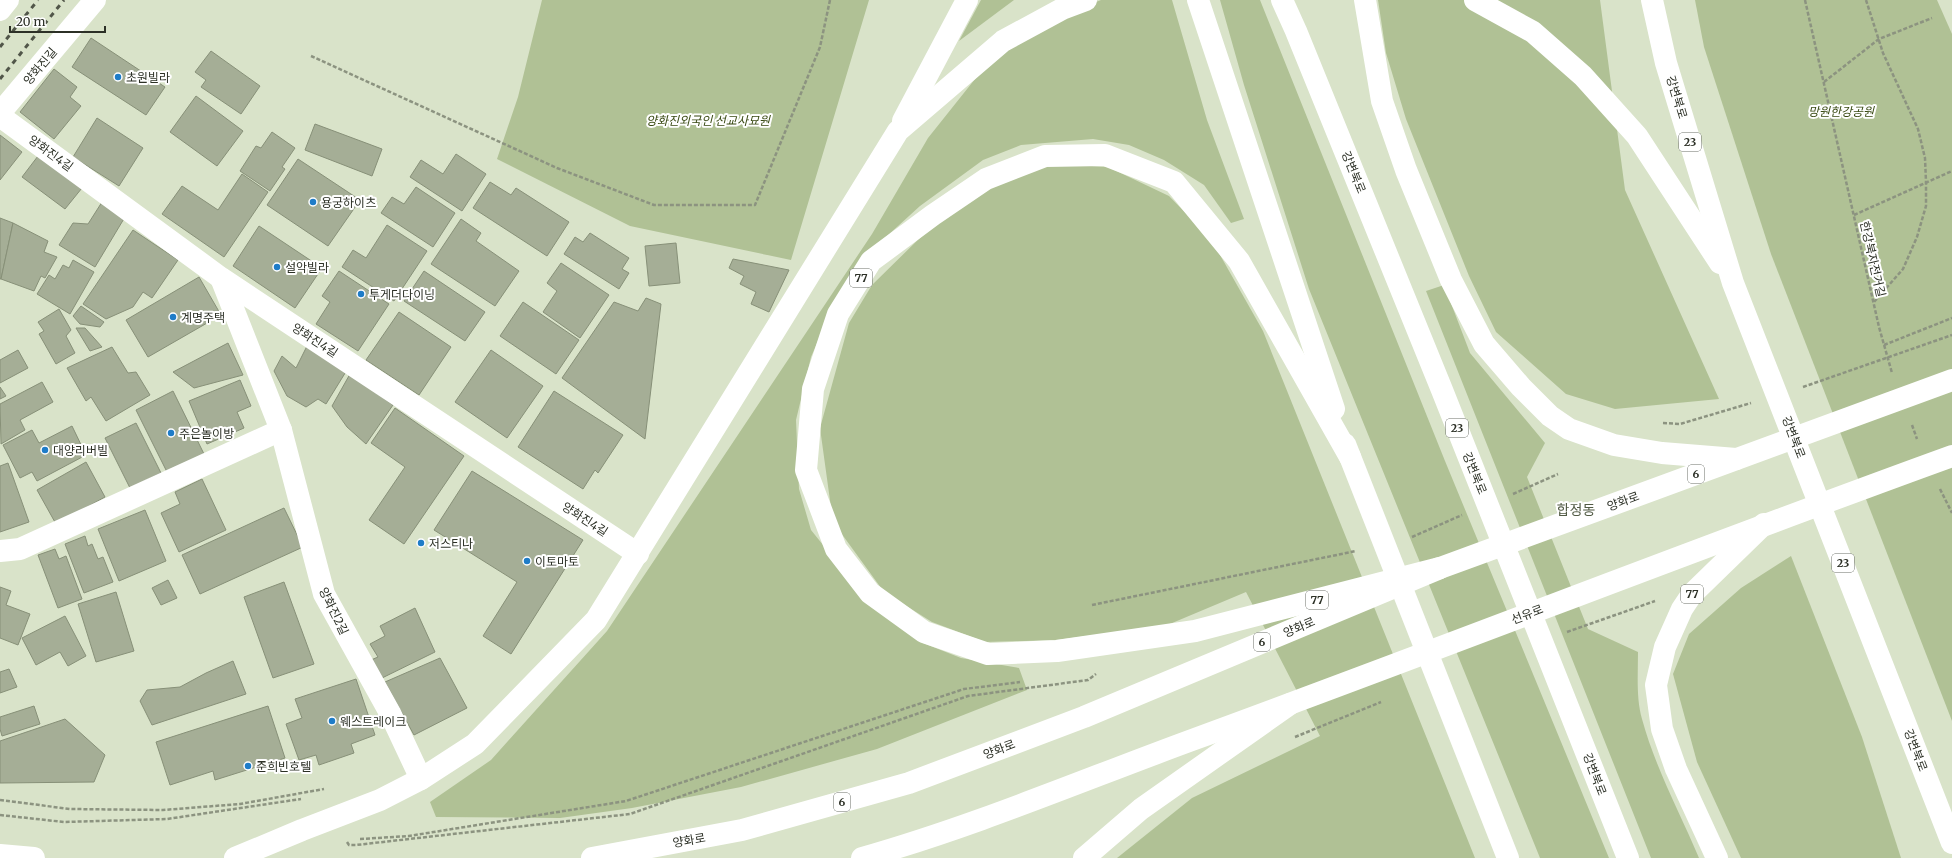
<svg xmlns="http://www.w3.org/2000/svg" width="1952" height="858" viewBox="0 0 1952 858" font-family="Merriweather,'Noto Sans KR',serif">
<rect width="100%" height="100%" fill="#d9e3c9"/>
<g fill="#b0c195">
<path d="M 542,0 L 869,0 L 791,260 L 630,226 L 497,159 L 518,97 Z"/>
<path d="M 981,0 L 1014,0 L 959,41 Z"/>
<path d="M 1101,0 L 1172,0 L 1207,120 L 1244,219 L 1231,223 L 1204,185 L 1164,160 L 1129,145 L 1093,139 L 1021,145 L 983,160 L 920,206 L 864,257 L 834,304 L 811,357 L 796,420 L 799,489 L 811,530 L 868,601 L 923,643 L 961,658 L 1019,668 L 1027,690 L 877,749 L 741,787 L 632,808 L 560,818 L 436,817 L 430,802 L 491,760 L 607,631 L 872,234 L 928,138 L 987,64 L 1054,19 Z"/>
<path d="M 1220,0 L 1260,0 L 1445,461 L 1609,858 L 1540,858 L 1309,289 L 1244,85 Z"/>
<path d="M 1378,0 L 1600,0 L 1625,190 L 1719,399 L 1615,409 L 1566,394 L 1496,332 L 1469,276 L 1406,119 L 1386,53 Z"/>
<path d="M 1695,0 L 1937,0 L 1952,34 L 1952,721 L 1771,254 L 1704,47 Z"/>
<path d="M 1044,163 L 1108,167 L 1169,196 L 1211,239 L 1263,331 L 1475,858 L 1117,858 L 1192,798 L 1320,736 L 1246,592 L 1165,626 L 1056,640 L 985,642 L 932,622 L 884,592 L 833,522 L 820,428 L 849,323 L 872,285 L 929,229 L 986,187 Z"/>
<path d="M 1444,285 L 1470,353 L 1545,443 L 1527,477 L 1588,629 L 1638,652 C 1638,674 1636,698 1642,719 C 1655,767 1680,813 1699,858 L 1651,858 L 1426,291 Z"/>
<path d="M 1791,556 L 1862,737 L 1901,858 L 1741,858 L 1697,762 L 1673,674 L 1689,634 L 1741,588 Z"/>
</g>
<g fill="#a5ae96" stroke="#879078">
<path d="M 91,38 L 165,87 L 146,115 L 72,67 Z"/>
<path d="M 211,51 L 260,86 L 241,114 L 201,87 L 206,80 L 195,72 Z"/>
<path d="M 54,69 L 77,87 L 70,97 L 81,106 L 54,139 L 20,112 Z"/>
<path d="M 196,96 L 243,131 L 217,166 L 170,132 Z"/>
<path d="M 97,118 L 143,148 L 119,186 L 73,157 Z"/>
<path d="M 315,124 L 382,149 L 372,176 L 305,150 Z"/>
<path d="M 272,132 L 295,148 L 282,167 L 285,169 L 270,191 L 240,171 L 256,146 L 261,148 Z"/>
<path d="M 0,135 L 22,152 L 0,180 Z"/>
<path d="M 456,154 L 486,174 L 462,211 L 410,177 L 421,160 L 443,174 Z"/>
<path d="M 38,156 L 82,188 L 65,209 L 22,177 Z"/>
<path d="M 298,159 L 360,200 L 328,246 L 267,205 Z"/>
<path d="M 242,174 L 268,192 L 224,257 L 162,214 L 182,186 L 218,210 Z"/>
<path d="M 490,182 L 511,195 L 516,188 L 569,222 L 547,256 L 473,208 Z"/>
<path d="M 416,187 L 455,213 L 433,247 L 381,213 L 392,197 L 404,204 Z"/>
<path d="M 102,202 L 125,217 L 95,267 L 59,245 L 73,223 L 88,224 Z"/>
<path d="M 0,218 L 13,223 L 1,279 L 0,279 Z"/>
<path d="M 461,219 L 481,233 L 476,241 L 519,271 L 495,306 L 431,264 Z"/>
<path d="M 13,223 L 48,241 L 44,252 L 57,257 L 45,278 L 41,276 L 34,291 L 1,279 Z"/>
<path d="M 387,225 L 427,251 L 394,301 L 342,267 L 353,250 L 366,258 Z"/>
<path d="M 259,226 L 322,268 L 295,308 L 233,266 Z"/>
<path d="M 133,230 L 178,260 L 152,298 L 143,292 L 133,307 L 106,319 L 83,304 Z"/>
<path d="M 590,233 L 629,258 L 622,269 L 629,273 L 619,289 L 564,254 L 575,237 L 583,242 Z"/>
<path d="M 676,243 L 680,283 L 649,286 L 645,246 Z"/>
<path d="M 733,259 L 789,270 L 769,312 L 751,304 L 756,292 L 740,284 L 744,276 L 729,268 Z"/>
<path d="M 73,260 L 94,272 L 70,314 L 37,294 L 49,275 L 55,279 L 63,265 L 69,268 Z"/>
<path d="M 561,263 L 609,295 L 580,338 L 543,312 L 557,291 L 547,283 Z"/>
<path d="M 339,271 L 389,304 L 358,351 L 316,324 L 330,302 L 322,296 Z"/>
<path d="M 424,271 L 485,312 L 465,341 L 404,301 Z"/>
<path d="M 199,277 L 221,315 L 148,357 L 126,320 Z"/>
<path d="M 646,298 L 661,304 L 645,439 L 562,378 L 614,302 L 638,311 Z"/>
<path d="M 523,302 L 579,340 L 556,374 L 500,336 Z"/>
<path d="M 81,306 L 104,322 L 100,327 L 80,324 L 73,316 Z"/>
<path d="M 59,309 L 71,330 L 66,336 L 75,353 L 56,364 L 39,334 L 44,331 L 38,322 Z"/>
<path d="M 399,312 L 451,347 L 419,395 L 366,360 Z"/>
<path d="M 76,328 L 85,328 L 102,347 L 90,351 Z"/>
<path d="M 228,343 L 243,375 L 194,388 L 173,372 Z"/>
<path d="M 307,346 L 347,370 L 326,404 L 318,399 L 306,407 L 287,396 L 274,371 L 282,356 L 296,368 Z"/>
<path d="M 112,347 L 128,373 L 136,372 L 150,395 L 106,421 L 91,397 L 86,401 L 67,368 Z"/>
<path d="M 18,350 L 28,368 L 0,383 L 0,360 Z"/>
<path d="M 491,350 L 543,386 L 507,438 L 455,402 Z"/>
<path d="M 350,374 L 393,405 L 366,444 L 347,427 L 332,406 Z"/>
<path d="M 240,380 L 251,406 L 237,412 L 244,428 L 207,444 L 189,401 Z"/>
<path d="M 42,382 L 53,402 L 20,420 L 25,430 L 1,444 L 0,404 Z"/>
<path d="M 0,387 L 6,396 L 0,399 Z"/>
<path d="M 173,391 L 205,456 L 168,474 L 136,410 Z"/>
<path d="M 554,391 L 623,435 L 598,473 L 595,470 L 583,489 L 518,447 Z"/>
<path d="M 395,408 L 464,456 L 404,544 L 369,520 L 405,467 L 371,443 Z"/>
<path d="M 136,423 L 161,473 L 130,488 L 105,438 Z"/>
<path d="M 72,426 L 86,455 L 37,481 L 32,472 L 20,478 L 3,445 L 32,430 L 39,443 Z"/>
<path d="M 86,462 L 105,497 L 56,524 L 37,490 Z"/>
<path d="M 8,463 L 29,522 L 0,532 L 0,466 Z"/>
<path d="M 472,471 L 583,540 L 511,654 L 483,636 L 517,582 L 434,530 Z"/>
<path d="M 202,479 L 226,530 L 179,552 L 161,513 L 180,504 L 175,492 Z"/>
<path d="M 284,508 L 303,547 L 200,594 L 182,555 Z"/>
<path d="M 145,510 L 166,561 L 119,581 L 98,529 Z"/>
<path d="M 85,536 L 88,546 L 92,544 L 98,559 L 103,557 L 113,582 L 84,593 L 65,544 Z"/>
<path d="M 55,549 L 59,559 L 66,556 L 82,599 L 58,608 L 38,555 Z"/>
<path d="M 168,580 L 177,598 L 161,605 L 152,588 Z"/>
<path d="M 284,582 L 314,664 L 273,678 L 244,597 Z"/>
<path d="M 0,587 L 11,591 L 6,605 L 30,614 L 18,645 L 0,638 Z"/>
<path d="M 116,592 L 134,651 L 96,662 L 78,604 Z"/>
<path d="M 415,608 L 435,652 L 380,679 L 371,660 L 378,657 L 370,644 L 385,636 L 380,626 Z"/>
<path d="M 65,616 L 86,656 L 68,666 L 60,652 L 36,665 L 22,638 Z"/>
<path d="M 440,658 L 467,708 L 414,735 L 385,682 Z"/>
<path d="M 233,661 L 246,694 L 152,725 L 140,701 L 147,690 L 180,687 L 206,673 Z"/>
<path d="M 9,669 L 17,687 L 0,693 L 0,672 Z"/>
<path d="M 356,679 L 375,735 L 351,744 L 354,753 L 319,765 L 316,755 L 299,760 L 286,724 L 302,718 L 295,699 Z"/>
<path d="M 34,706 L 40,724 L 2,736 L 0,729 L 0,717 Z"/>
<path d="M 268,706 L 285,758 L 215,780 L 213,771 L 170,785 L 156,742 Z"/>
<path d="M 65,719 L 105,755 L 94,782 L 0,783 L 0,741 Z"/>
</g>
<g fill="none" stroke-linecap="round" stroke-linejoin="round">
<g stroke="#8c9380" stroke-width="2.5" stroke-dasharray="4 2" stroke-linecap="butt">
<path d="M 1805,0 L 1879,327 L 1892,373"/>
<path d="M 1866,0 L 1883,53 L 1918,129 L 1925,158 L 1926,182 L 1926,206 L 1917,237 L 1903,269 L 1874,302"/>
<path d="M 311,56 L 557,168 L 654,205 L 755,205 L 820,47 L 830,0"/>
<path d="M 1824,82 L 1879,39 L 1932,18"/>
<path d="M 1854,215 L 1952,171"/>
<path d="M 1884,345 L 1952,318"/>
<path d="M 1803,387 L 1952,335"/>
<path d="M 1663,423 L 1680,424 L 1751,403"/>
<path d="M 1912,425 L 1917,439"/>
<path d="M 1940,489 L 1952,513"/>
<path d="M 1513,494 L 1558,474"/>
<path d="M 1412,537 L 1462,515"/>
<path d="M 1092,605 L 1356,551"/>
<path d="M 1567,632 L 1655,601"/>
<path d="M 1295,737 L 1381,702"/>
<path d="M 0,800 L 70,809 L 163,810 L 240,804 L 324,789"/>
<path d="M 0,815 L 64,822 L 167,819 L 301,799"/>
<path d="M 360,839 L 409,836 L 626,801 L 964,689 L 1020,682"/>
<path d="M 347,842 L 349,845 L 356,845 L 630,814 L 968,696 L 1088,680 L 1096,674"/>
</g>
<g stroke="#fff" stroke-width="22">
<path d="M 0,10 L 8,0"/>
<path d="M 0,113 L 95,0"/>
<path d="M 0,116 L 221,278 L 638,554"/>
<path d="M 221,278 L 281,430 L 324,594 L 390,713 L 421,779"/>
<path d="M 0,551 L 20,549 L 281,430"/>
</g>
<g stroke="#fff" stroke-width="22">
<path d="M 0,855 L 34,858"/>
<path d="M 592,858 L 742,830 L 909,783 L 1084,717 L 1440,568 L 1952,380"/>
<path d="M 862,858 C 975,826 1083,780 1192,740 C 1446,647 1698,548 1952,456"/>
</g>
<g stroke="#fff" stroke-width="22">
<path d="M 1198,0 L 1334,409"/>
<path d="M 1282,0 L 1296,31 L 1442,390 L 1628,858"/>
<path d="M 1365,0 L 1382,101 L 1406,170 L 1451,280 L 1484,344 L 1521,387 L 1550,416 L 1569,429 L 1614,445 L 1662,453 L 1736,459"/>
<path d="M 1475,0 L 1533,32 L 1583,76 L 1637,136 L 1720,263"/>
<path d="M 1652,0 L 1666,63 L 1733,283 L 1952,843"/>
<path d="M 903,121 L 967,0"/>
<path d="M 1345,444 L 1508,858"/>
<path d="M 1350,457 L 1239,261 L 1174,182 L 1105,155 L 1045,156 L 986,179 L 933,215 L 871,261 L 838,314 L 813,389 L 806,470 L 836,549 L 870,593 L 924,632 L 988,654 L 1057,651 L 1195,631 L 1440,568"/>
<path d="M 235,858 L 302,830 L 380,800 L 421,779 L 475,744 L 596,620 L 898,131 L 1003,41 L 1062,9 L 1086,0"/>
<path d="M 1084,858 L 1141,809 L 1290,704"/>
<path d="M 1717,858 L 1676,769 L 1662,729 L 1656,685 L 1665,647 L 1682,609 L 1692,594 L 1764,524"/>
</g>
<g stroke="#515649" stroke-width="3" stroke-dasharray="5 5" stroke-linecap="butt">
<path d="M 0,47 L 38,0"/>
<path d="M 0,79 L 64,0"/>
</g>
</g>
<g fill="#1e7cc8" stroke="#fff" stroke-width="1.5">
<circle cx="118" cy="77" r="4"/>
<circle cx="313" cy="202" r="4"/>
<circle cx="277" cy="267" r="4"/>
<circle cx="361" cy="294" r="4"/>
<circle cx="173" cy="317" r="4"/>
<circle cx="171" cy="433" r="4"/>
<circle cx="45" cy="450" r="4"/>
<circle cx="421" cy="543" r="4"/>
<circle cx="527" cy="561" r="4"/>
<circle cx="332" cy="721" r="4"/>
<circle cx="248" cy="766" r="4"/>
</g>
<g text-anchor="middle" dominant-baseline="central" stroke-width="4" stroke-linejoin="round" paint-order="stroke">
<g fill="#fff" stroke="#6b6e67" stroke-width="1">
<rect x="1679" y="133" width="22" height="18" rx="3"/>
<rect x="850" y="269" width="22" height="18" rx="3"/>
<rect x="1446" y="419" width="22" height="18" rx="3"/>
<rect x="1688" y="465" width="16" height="18" rx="3"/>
<rect x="1832" y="554" width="22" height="18" rx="3"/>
<rect x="1681" y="585" width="22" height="18" rx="3"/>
<rect x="1306" y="591" width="22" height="18" rx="3"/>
<rect x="1254" y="633" width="16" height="18" rx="3"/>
<rect x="834" y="793" width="16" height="18" rx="3"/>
</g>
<g font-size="11" font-weight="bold" fill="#2c3026">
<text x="1690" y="142">23</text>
<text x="861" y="278">77</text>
<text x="1457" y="428">23</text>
<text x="1696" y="474">6</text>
<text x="1843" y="563">23</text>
<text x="1692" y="594">77</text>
<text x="1317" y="600">77</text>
<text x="1262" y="642">6</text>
<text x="842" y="802">6</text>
</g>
<g font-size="12" fill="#2c3026" stroke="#fff">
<text transform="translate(40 66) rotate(-50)">양화진길</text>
<text transform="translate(1677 97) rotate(73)">강변북로</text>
<text transform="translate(51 153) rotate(36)">양화진4길</text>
<text transform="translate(1354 172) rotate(68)">강변북로</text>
<text transform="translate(1873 259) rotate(77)">한강북자전거길</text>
<text transform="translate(315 340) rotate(33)">양화진4길</text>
<text transform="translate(1794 437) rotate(69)">강변북로</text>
<text transform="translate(1475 473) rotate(68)">강변북로</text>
<text transform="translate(1623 501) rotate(-20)">양화로</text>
<text transform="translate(585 519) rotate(33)">양화진4길</text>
<text transform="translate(334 611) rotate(64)">양화진2길</text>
<text transform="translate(1527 614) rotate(-21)">선유로</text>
<text transform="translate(1299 627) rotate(-23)">양화로</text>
<text transform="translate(999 749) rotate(-21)">양화로</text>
<text transform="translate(1916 750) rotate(69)">강변북로</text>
<text transform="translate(1595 774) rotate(69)">강변북로</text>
<text transform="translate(689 840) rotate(-10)">양화로</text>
</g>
<g font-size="12" fill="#2c3026" stroke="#fff" text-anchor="start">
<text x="126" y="77">초원빌라</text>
<text x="321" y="202">용궁하이츠</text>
<text x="285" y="267">설악빌라</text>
<text x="369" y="294">투게더다이닝</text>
<text x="181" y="317">계명주택</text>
<text x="179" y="433">주은놀이방</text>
<text x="53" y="450">대양리버빌</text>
<text x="429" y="543">저스티나</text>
<text x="535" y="561">이토마토</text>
<text x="340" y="721">웨스트레이크</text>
<text x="256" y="766">준희빈호텔</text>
</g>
<g font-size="12" font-style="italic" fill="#374811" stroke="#fff">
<text x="1841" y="111">망원한강공원</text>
<text x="708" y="120">양화진외국인 선교사묘원</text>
</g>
<g font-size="14" fill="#525b45" stroke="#fff">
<text x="1576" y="510">합정동</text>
</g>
</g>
<path d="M10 26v6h95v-6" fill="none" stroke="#2c3026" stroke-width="2"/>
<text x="16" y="26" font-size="12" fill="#2c3026" stroke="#ffffff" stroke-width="3" paint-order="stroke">20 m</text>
</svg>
